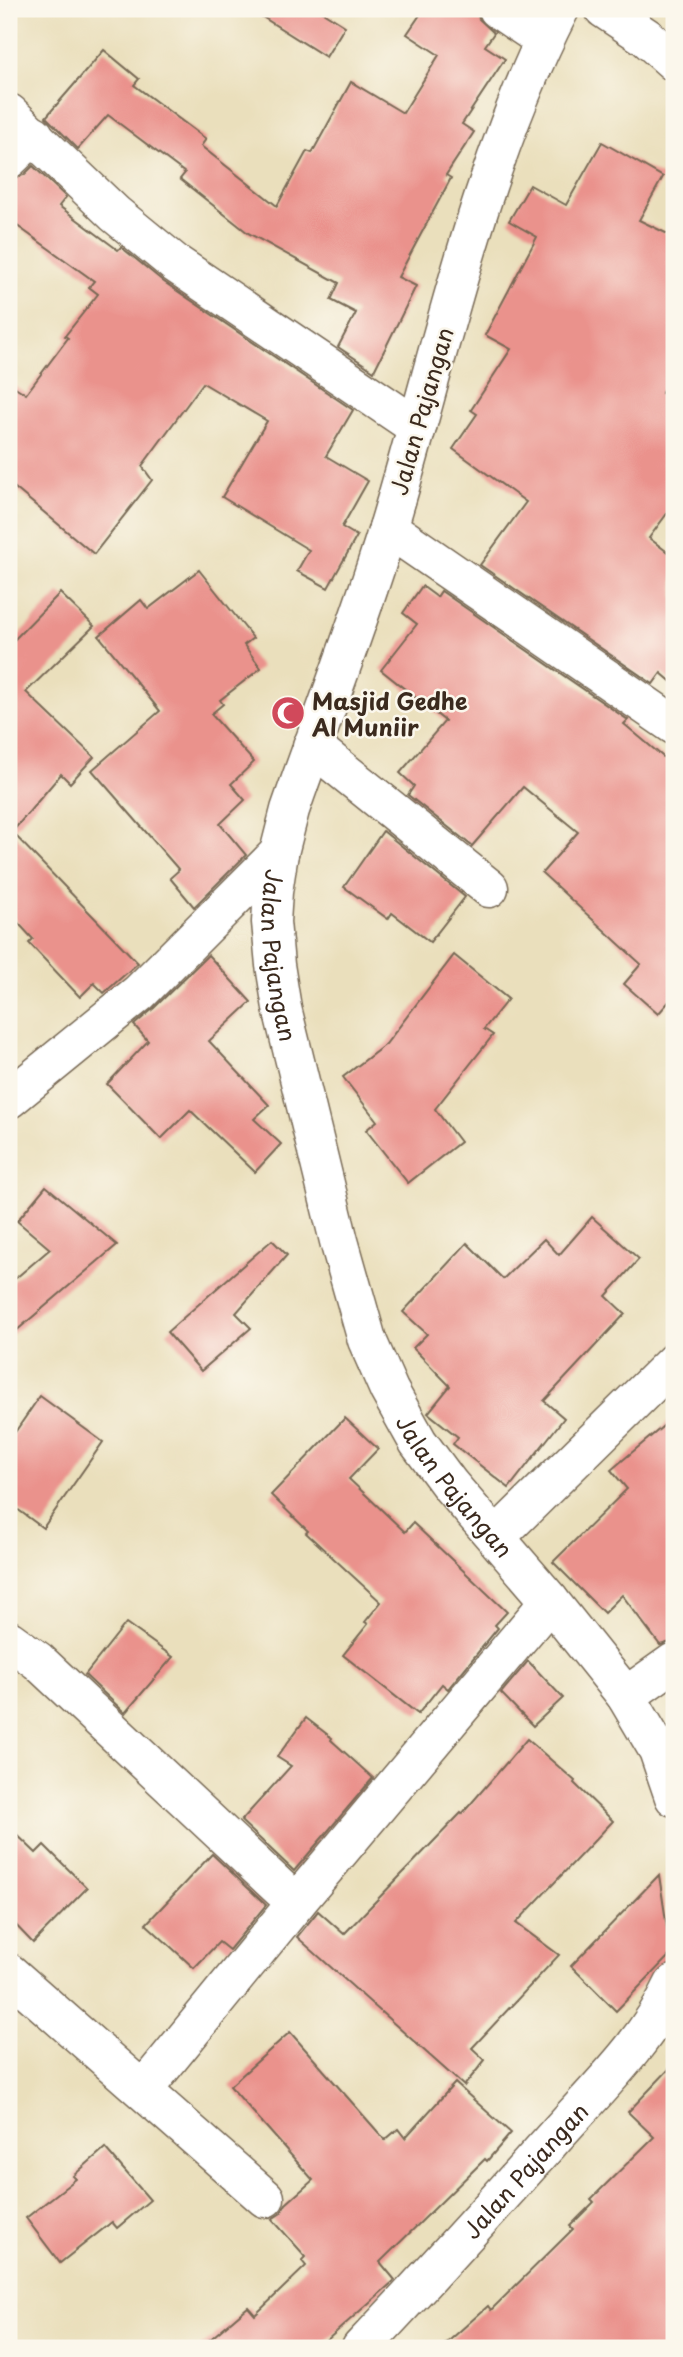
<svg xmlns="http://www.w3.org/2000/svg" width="683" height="2357" viewBox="0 0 683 2357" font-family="'Playpen Sans',sans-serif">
<rect width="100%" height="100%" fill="#fbf7ec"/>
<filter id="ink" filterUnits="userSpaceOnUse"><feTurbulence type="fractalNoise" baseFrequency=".0143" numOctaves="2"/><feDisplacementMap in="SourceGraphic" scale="14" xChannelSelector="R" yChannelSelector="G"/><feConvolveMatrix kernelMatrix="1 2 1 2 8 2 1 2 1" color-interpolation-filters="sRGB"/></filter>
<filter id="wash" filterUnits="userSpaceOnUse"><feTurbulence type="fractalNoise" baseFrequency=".00686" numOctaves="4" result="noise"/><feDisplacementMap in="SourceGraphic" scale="28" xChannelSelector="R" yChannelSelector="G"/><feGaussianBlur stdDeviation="1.57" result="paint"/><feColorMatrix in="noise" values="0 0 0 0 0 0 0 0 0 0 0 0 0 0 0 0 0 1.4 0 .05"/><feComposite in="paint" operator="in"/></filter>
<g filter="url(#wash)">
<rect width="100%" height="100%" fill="#eadfbc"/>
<g id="blocks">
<g fill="#ea928c">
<path d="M 250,9 L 318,9 L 345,26 L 326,57 Z"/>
<path d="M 424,9 L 476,9 L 479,19 L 494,33 L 485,46 L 505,59 L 462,124 L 474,132 L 446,175 L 451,178 L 398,277 L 416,286 L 374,371 L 338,347 L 356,313 L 331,300 L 339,283 L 248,233 L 180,179 L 185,173 L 108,115 L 78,149 L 46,117 L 104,50 L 139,79 L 134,85 L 206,139 L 201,146 L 277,206 L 307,151 L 312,153 L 351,82 L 403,113 L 439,55 L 407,34 Z"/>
<path d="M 602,142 L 663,177 L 639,220 L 674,237 L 674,369 L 662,393 L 674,401 L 674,504 L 649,538 L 674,557 L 674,684 L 661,673 L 653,684 L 480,565 L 526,502 L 453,449 L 477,414 L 471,410 L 511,349 L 485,335 L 537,237 L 509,221 L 530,185 L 566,205 Z"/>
<path d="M 33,166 L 66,197 L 59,206 L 118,250 L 121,247 L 164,282 L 353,410 L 326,456 L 368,481 L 342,527 L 357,536 L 328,588 L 297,571 L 309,550 L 222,497 L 267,421 L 203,383 L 142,466 L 152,480 L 94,554 L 9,483 L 9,383 L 26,394 L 68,338 L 65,336 L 98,294 L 89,287 L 94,281 L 9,220 L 9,180 L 24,175 Z"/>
<path d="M 199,570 L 253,638 L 244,645 L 261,668 L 220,700 L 223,704 L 211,714 L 254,762 L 231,784 L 245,800 L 220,824 L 246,855 L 194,907 L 170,878 L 179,870 L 92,770 L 160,711 L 99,636 L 141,600 L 148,609 Z"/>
<path d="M 422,586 L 437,597 L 441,591 L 628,720 L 624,724 L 674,766 L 674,996 L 658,1014 L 624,984 L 641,964 L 542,873 L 578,832 L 523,787 L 472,846 L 408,795 L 414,786 L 400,773 L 445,721 L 381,670 L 417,624 L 403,613 Z"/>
<path d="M 60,593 L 94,626 L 26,692 L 94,757 L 70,783 L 61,774 L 12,832 L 138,963 L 104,993 L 94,983 L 80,997 L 29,943 L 33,939 L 9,913 L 9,645 Z"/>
<path d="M 383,831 L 465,897 L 430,942 L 392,913 L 388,919 L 344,887 Z"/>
<path d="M 208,955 L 251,1002 L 209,1041 L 269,1105 L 254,1119 L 281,1144 L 255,1172 L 190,1110 L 161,1139 L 107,1084 L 148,1041 L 134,1025 L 154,1008 Z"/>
<path d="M 454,955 L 508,999 L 484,1029 L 493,1035 L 435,1109 L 460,1142 L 408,1183 L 366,1130 L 377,1121 L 343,1077 L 386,1044 Z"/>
<path d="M 46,1186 L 117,1245 L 9,1337 L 9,1284 L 50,1249 L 17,1221 Z"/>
<path d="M 592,1217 L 639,1259 L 606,1296 L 625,1314 L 544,1401 L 564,1418 L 509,1488 L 453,1444 L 458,1437 L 428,1413 L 450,1386 L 413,1348 L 427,1334 L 403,1312 L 467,1243 L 503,1279 L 544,1239 L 559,1255 Z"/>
<path d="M 272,1240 L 287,1255 L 236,1313 L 251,1328 L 201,1371 L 167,1332 Z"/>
<path d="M 40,1396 L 103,1442 L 43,1528 L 9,1503 L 9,1441 Z"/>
<path d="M 674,1417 L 674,1641 L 660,1645 L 622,1595 L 604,1613 L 553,1562 L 627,1489 L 611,1470 Z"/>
<path d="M 345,1418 L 378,1449 L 349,1479 L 405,1532 L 413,1523 L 507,1612 L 495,1625 L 498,1628 L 448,1689 L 442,1684 L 418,1714 L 343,1655 L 368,1624 L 365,1622 L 381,1602 L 306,1533 L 308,1531 L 271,1495 Z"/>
<path d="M 126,1623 L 173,1657 L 125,1713 L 85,1675 Z"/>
<path d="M 528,1661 L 563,1698 L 533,1726 L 501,1693 Z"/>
<path d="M 306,1718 L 332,1738 L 331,1740 L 373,1778 L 294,1871 L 241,1821 L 291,1766 L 277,1757 Z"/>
<path d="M 527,1739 L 575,1781 L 574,1783 L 613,1821 L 516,1923 L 559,1955 L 472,2048 L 485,2060 L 464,2086 L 297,1937 L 318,1911 L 344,1934 L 461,1813 L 462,1814 Z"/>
<path d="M 9,1827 L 36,1853 L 44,1845 L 87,1888 L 33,1943 L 9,1918 Z"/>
<path d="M 212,1854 L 266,1905 L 229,1950 L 219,1942 L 194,1968 L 146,1924 Z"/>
<path d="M 659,1875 L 671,1954 L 616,2011 L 571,1966 Z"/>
<path d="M 290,2032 L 385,2140 L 398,2129 L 405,2138 L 455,2083 L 511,2133 L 487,2161 L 485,2159 L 380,2262 L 395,2280 L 318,2348 L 200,2348 L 248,2307 L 255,2315 L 306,2266 L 302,2261 L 306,2257 L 272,2219 L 281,2213 L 286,2204 L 313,2180 L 230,2086 Z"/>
<path d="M 674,2064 L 674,2348 L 441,2348 L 488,2306 L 491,2310 L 573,2229 L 570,2226 L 594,2202 L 591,2199 L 654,2137 L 628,2112 Z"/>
<path d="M 105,2148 L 150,2200 L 117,2228 L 112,2222 L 60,2263 L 26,2218 L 76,2179 L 73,2176 Z"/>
</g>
</g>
</g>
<g filter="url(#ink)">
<use href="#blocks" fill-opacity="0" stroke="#786955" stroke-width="2"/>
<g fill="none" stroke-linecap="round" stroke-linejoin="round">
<g stroke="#786955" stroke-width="41">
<g id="minor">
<path d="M 498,9 L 544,40"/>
<path d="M 604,9 L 646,37 L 674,62"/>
<path d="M 9,113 L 115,214 L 176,264 L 417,427"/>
<path d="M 9,159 L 34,135"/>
<path d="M 388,528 L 674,725"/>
<path d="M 312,746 L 489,888"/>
<path d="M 9,1099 L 139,993 L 279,853"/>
<path d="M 496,1537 L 674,1362"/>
<path d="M 9,1640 L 38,1661 L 296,1903"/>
<path d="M 626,1696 L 674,1662"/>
<path d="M 9,1973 L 265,2198"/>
<path d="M 144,2089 L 296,1903 L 550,1601"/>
</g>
</g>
<g stroke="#786955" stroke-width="41">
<g id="secondary">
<path id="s1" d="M 560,9 C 477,171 441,352 389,525 C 360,621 323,715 290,810 L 279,853 L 273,892 L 271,922 L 275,965 L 282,1008 L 339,1241 L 367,1340 L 389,1390 L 418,1442 L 450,1485 L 550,1601 L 626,1696 L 658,1750 L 674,1797"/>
<path id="s2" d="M 361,2348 C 425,2281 487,2212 549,2143 C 593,2093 645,2045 674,1984"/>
</g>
</g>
<use href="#minor" stroke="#fff" stroke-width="38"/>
<use href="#secondary" stroke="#fff" stroke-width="38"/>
</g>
</g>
<defs>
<g id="mosque-disc" transform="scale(1.75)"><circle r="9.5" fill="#d1495b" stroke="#fbf7ec"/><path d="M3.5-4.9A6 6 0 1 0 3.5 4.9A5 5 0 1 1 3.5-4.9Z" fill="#fff"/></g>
</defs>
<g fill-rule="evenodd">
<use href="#mosque-disc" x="288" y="713"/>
</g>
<g text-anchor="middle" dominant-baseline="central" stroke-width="5" stroke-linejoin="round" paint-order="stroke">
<g font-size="23" fill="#3b2a1e" stroke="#fbf7ec">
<text transform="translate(421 411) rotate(-74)">Jalan Pajangan</text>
<text stroke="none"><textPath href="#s1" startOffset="994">Jalan Pajangan</textPath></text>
<text stroke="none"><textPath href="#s1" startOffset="1561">Jalan Pajangan</textPath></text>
<text stroke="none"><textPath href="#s2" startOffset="242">Jalan Pajangan</textPath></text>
</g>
<g font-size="23" font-weight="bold" fill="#3b2a1e" stroke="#fbf7ec" text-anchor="start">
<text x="312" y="700">Masjid Gedhe<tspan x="312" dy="26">Al Muniir</tspan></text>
</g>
</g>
<rect width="683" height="2357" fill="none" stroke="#fbf7ec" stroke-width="35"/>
</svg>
